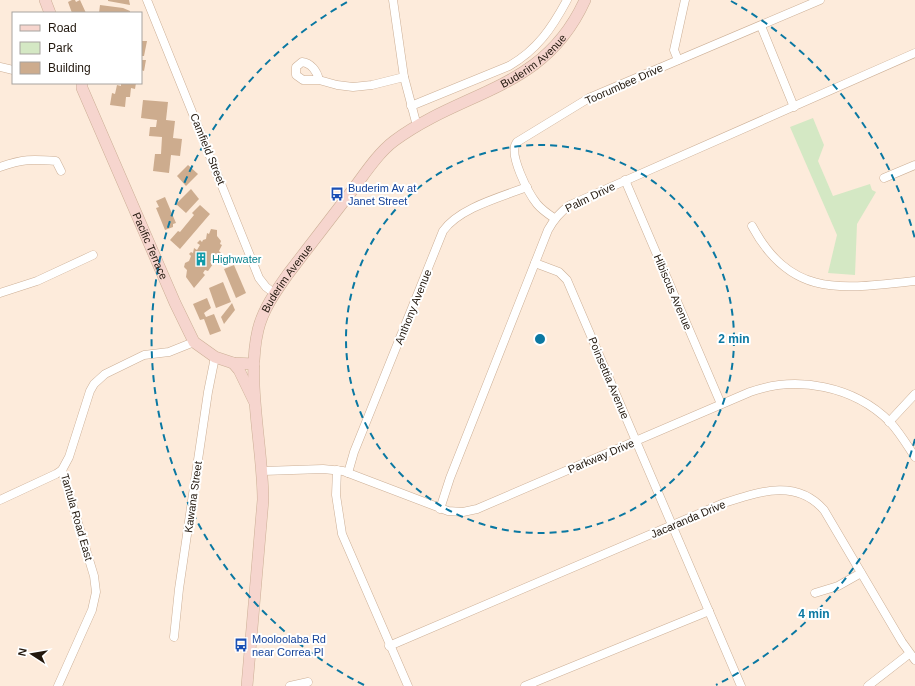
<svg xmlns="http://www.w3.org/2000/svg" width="915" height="686" viewBox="0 0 915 686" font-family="Arial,sans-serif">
<rect width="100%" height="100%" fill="#fdebdb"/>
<path fill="#d4e8c4" d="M 813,118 L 824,145 L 818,161 L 833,196 L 870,184 L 872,190 L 876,192 L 857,224 L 855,275 L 828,273 L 837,235 L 790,127 Z"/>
<g fill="#cdac8e">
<path d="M 72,0 L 75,0 L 76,2 L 80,0 L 86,13 L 72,13 L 68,2 Z"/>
<path d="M 108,0 L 129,0 L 130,5 L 108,1 Z"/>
<path d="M 100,5 L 123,8 L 130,11 L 130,13 L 99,13 Z"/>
<path d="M 141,41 L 147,41 L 144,56 L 141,56 Z"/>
<path d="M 141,60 L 146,60 L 144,71 L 141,70 Z"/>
<path d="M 121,83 L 136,83 L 135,89 L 131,88 L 130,97 L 126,97 L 125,107 L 110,105 L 112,93 L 115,94 L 117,85 L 121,86 Z"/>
<path d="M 143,100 L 168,102 L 166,120 L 175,121 L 173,138 L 182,139 L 180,156 L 171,155 L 169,173 L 153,171 L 155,154 L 161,154 L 162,137 L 149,136 L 150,127 L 156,127 L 157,120 L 141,118 Z"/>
<path d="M 188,165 L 198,174 L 186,186 L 177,176 Z"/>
<path d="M 191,189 L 199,199 L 186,213 L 176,204 Z"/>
<path d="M 165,197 L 176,223 L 173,224 L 173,227 L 165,230 L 156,208 L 159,207 L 156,201 Z"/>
<path d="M 200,205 L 210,214 L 180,249 L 170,240 L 178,231 L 180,232 L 194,215 L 192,213 Z"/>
<path d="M 211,229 L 217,230 L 217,236 L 221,241 L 220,244 L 222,245 L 219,251 L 221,253 L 216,260 L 214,258 L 210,262 L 213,264 L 208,271 L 205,270 L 203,273 L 205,275 L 194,288 L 186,277 L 187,270 L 184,267 L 185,263 L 189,261 L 191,256 L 189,254 L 191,252 L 193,253 L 194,248 L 197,250 L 200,245 L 197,243 L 200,240 L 202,242 L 203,240 L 206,239 L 207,233 L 209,234 Z"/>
<path d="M 234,265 L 246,293 L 236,298 L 224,269 Z"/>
<path d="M 223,282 L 231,302 L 216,308 L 209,288 Z"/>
<path d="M 207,298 L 211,308 L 204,313 L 206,317 L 214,314 L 221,331 L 210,335 L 204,319 L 200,320 L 193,304 Z"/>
<path d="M 232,303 L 235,310 L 224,324 L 221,317 Z"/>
</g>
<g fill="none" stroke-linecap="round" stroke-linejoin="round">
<g stroke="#ccaf96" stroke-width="9">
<g id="street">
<path d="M 147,0 L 259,278 L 266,287 L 274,293"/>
<path d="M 393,0 L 404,77 L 417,126"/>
<path d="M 761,26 L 794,107"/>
<path d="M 678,60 L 674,50 L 685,0"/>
<path d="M 0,67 L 13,70"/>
<path d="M 319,80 C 317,71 311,63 302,62 L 296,67 L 296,75 L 303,80 L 319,80 L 337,85 L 353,87 L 372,85 L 404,77"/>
<path d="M 411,106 L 509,66 C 537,50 552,28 567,0"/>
<path d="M 0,167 C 23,159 31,159 56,161 L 61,171"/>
<path d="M 884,178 L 915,165"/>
<path d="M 625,180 L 721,404"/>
<path d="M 554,218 C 548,214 542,210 537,204 C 529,194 507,153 517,142 L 589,98 L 820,0"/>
<path d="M 752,226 C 792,300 843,288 915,281"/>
<path d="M 535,263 L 559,272 L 567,280 L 741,686"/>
<path d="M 0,293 L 37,281 L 93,255"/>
<path d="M 889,422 L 915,394"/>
<path d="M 337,470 L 336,495 L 342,534 L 408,686"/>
<path d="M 263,471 L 323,469 L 343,471 L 448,511 L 463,512 L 477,509 L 750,392 C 797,375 854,386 890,422 C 900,433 907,445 915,457"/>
<path d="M 348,473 L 354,452 L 443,231 C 459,208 501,197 527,187"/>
<path d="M 0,500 L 56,474 L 62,470"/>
<path d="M 440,509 L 450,478 L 548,230 C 554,219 560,212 570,205 L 915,53"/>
<path d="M 815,593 L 838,586 L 861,573"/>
<path d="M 174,637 L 179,589 L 208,392 L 215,357"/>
<path d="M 389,646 L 724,503 C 759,492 796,478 824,510 L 902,642 L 915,660"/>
<path d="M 58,686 L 92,610 L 96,592 L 94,576 L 62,470 L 69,457 L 90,391 L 94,384 L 105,374 L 144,355 L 169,352 L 194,342"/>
<path d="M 290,686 L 308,682"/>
<path d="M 525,686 L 709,611"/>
<path d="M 868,686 L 909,654"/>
</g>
</g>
<g stroke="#ccaf96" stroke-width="12">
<g id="secondary">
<path d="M 45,0 L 50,13"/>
<path id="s1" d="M 82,83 L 82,88 L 175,303 L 194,342 L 215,357 L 233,363 L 254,364"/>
<path d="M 233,363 L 239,370 L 254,401"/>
<path id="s2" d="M 247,686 L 263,500 C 263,448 246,380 258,330 C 263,309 276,291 288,274 C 309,247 330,219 351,192 C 364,175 377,154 394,141 C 464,89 544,91 585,0"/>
</g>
</g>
<use href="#street" stroke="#fff" stroke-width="8"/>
<use href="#secondary" stroke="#f6d5ce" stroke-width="11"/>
</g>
<g fill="none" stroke="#0a78a2" stroke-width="2" stroke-dasharray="7 5">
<circle cx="540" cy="339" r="194"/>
<path d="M915 439A388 388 0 0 1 716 685M364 685A388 388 0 0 1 349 1M731 1A388 388 0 0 1 915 239"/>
</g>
<defs>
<g id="bus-bare" transform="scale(1.08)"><path d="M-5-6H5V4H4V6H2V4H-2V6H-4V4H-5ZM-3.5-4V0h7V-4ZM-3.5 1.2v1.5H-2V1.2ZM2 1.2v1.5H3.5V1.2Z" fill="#1a4fb4" stroke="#fff" stroke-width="2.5" paint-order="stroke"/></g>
<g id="building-bare" transform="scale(1.08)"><path d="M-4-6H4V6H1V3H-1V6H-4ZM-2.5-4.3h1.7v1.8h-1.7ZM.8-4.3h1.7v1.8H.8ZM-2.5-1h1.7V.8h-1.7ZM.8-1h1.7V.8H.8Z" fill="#0f9aa8" stroke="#fff" stroke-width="2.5" paint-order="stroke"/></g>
</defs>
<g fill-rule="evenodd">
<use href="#bus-bare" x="337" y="194"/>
<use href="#building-bare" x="201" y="259"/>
<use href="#bus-bare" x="241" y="645"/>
</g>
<g text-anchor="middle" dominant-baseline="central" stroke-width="4" stroke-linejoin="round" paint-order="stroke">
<g font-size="11" fill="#22180e" stroke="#fff">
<text stroke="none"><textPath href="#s2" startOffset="753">Buderim Avenue</textPath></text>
<text transform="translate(624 84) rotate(-24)">Toorumbee Drive</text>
<text transform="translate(208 149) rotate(68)">Camfield Street</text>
<text transform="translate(590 197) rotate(-26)">Palm Drive</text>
<text stroke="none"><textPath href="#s1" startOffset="177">Pacific Terrace</textPath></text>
<text stroke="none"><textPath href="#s2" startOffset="417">Buderim Avenue</textPath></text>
<text transform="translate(673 292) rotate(67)">Hibiscus Avenue</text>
<text transform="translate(413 307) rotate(-68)">Anthony Avenue</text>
<text transform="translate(609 378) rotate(67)">Poinsettia Avenue</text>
<text transform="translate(601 456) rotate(-23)">Parkway Drive</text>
<text transform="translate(193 497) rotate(-82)">Kawana Street</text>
<text transform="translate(77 517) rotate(74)">Tantula Road East</text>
<text transform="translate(688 519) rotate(-23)">Jacaranda Drive</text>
</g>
<g font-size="11" fill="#164399" stroke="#fff" text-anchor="start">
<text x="348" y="188">Buderim Av at<tspan x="348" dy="13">Janet Street</tspan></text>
<text x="252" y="639">Mooloolaba Rd<tspan x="252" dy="13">near Correa Pl</tspan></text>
</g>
<g font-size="11" fill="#0d838f" stroke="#fff" text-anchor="start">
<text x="212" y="259">Highwater</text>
</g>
</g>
<circle cx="540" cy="339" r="6" fill="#0a78a2" stroke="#fff" stroke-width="2"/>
<g font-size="12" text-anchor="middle" font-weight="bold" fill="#0a78a2" stroke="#fff" stroke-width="4" stroke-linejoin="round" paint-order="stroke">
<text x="734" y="343">2 min</text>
<text x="814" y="618">4 min</text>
</g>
<rect x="12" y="12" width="130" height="72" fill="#ffffff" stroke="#a7a39f"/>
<rect x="20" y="25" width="20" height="6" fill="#f6d5ce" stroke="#a7a39f"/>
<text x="48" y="32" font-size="12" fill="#22180e">Road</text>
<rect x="20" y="42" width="20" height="12" fill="#d4e8c4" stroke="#a7a39f"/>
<text x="48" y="52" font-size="12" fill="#22180e">Park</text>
<rect x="20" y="62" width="20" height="12" fill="#cdac8e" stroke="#a7a39f"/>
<text x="48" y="72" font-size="12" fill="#22180e">Building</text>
<g transform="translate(32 654) rotate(282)" stroke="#ffffff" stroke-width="3" paint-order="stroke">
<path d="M0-3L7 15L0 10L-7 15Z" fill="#22180e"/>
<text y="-6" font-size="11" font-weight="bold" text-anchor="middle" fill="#22180e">N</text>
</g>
</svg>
